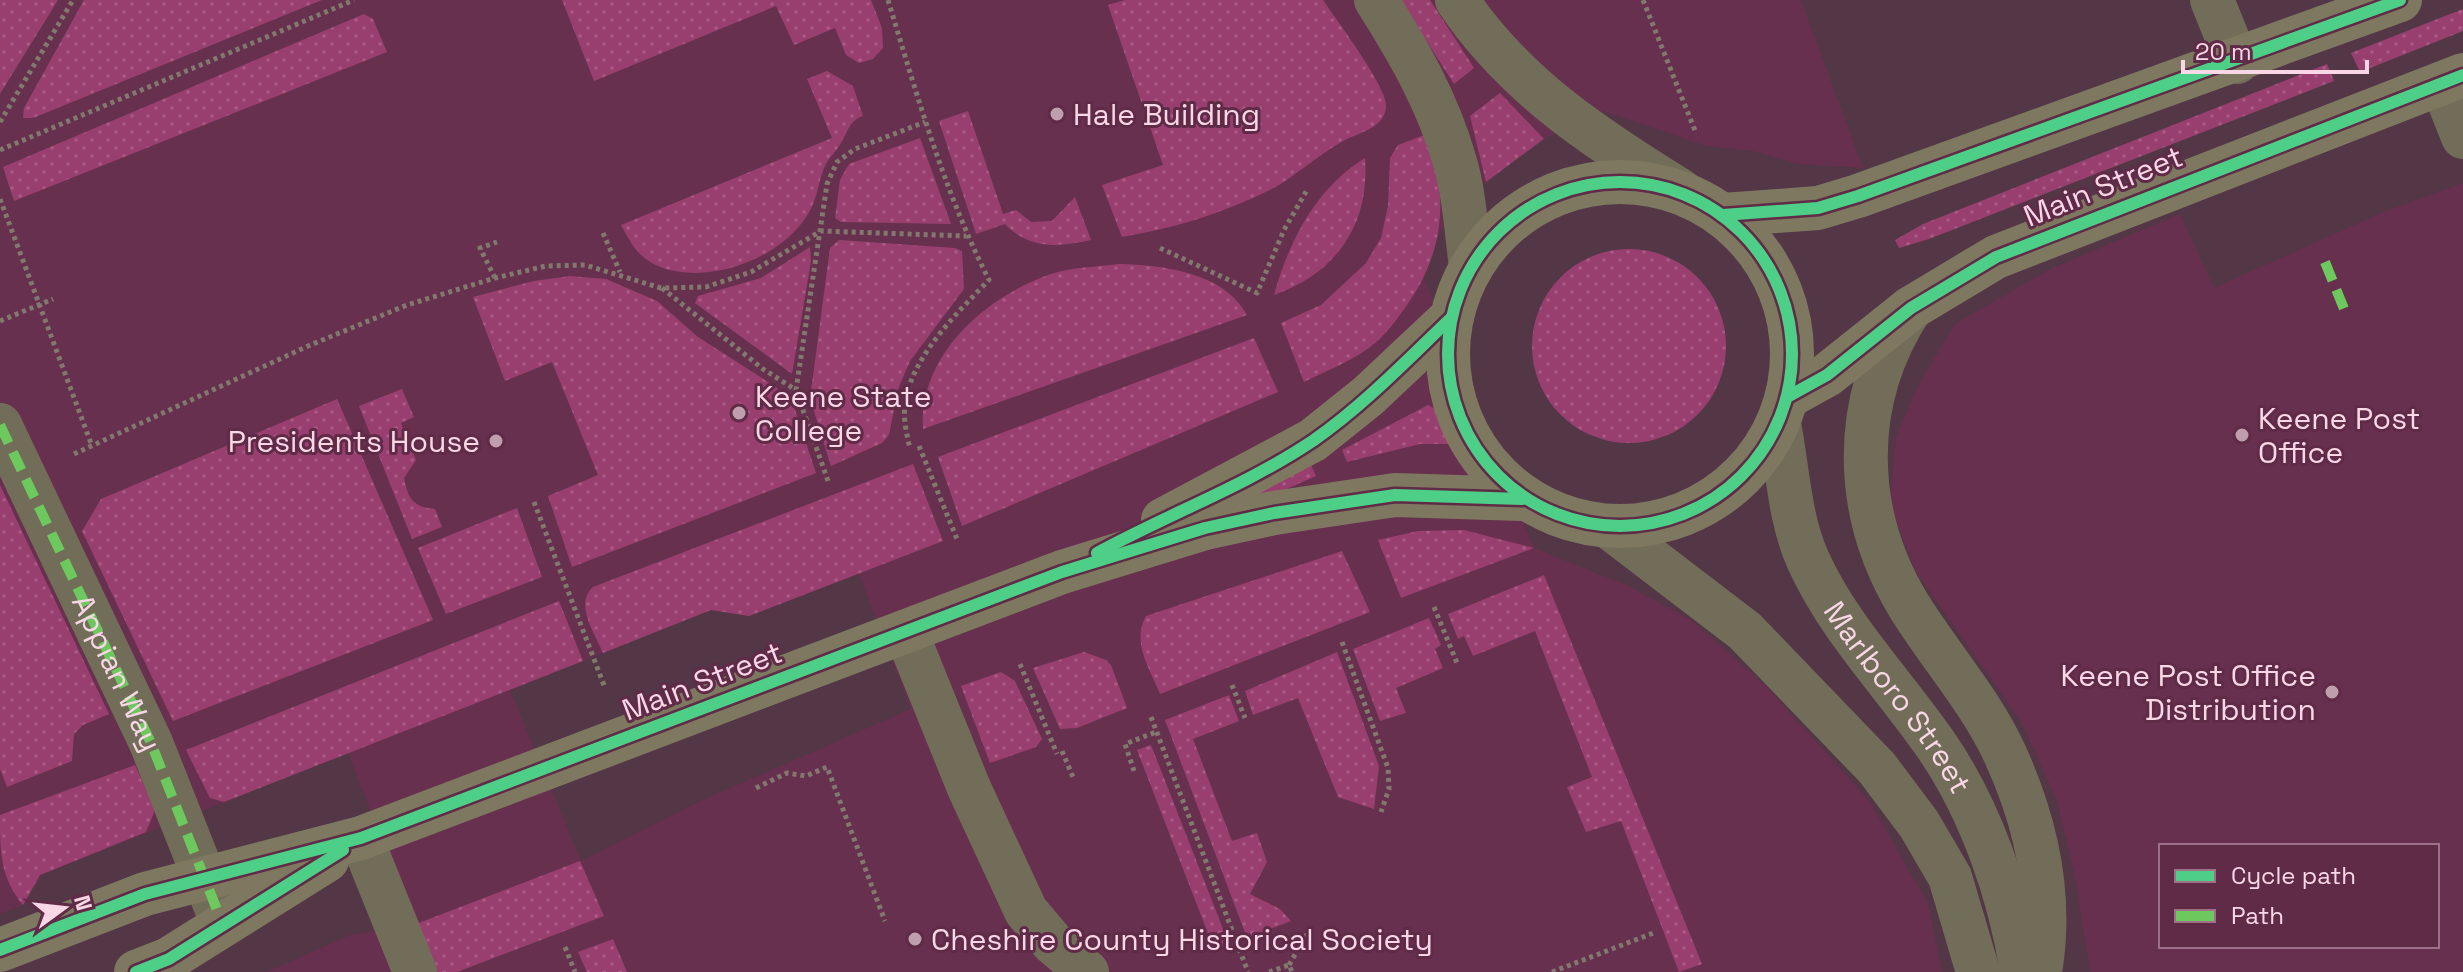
<svg xmlns="http://www.w3.org/2000/svg" width="2463" height="972" viewBox="0 0 2463 972" font-family="'Space Grotesk',sans-serif">
<defs>
<pattern id="grass-dots" width="8" height="8" patternUnits="userSpaceOnUse" patternTransform="scale(2)"><rect width="8" height="8" fill="#993f70"/><path d="M2 2h.1M6 6h.1" fill="none" stroke="#a85a84" stroke-width="1.8" stroke-linecap="round"/></pattern>
</defs>
<rect width="100%" height="100%" fill="#533746"/>
<g fill="#67304e" fill-rule="evenodd">
<path d="M 0,0 L 1801,0 L 1863,168 L 1799,164 L 1753,151 L 1707,146 L 1603,111 L 1535,143 L 1486,182 L 1440,232 L 1424,278 L 1534,548 L 1628,586 L 1691,620 L 1766,686 L 1870,802 L 1928,904 L 1942,972 L 267,972 L 350,935 L 415,924 L 348,753 L 41,875 L 23,905 L 0,914 ZM 859,574 L 911,709 L 694,804 L 581,861 L 510,690 L 711,610 L 749,616 Z"/>
<path d="M 2463,183 L 2463,972 L 2090,972 L 2076,882 L 2057,801 L 2022,723 L 1915,570 L 1890,504 L 1896,437 L 1919,384 L 1955,324 L 2048,270 L 2180,214 L 2214,288 L 2381,213 ZM 2161,846 L 2437,846 L 2437,946 L 2161,946 Z"/>
</g>
<g fill="url(#grass-dots)">
<path d="M 0,0 L 58,0 L 0,94 Z"/>
<path d="M 84,0 L 322,0 L 33,118 L 23,118 L 24,108 Z"/>
<path d="M 562,0 L 871,0 L 882,28 L 883,48 L 873,59 L 859,63 L 846,55 L 835,28 L 794,45 L 776,6 L 594,81 Z"/>
<path d="M 1125,0 L 1323,0 C 1337,21 1384,83 1386,104 C 1387,128 1359,132 1343,141 C 1318,155 1297,175 1272,189 C 1224,213 1175,228 1122,237 L 1102,185 L 1163,165 L 1108,5 Z"/>
<path d="M 1400,0 L 1430,0 L 1474,68 L 1454,84 Z"/>
<path d="M 2463,9 L 2463,31 L 2360,72 L 2351,53 Z"/>
<path d="M 364,14 L 373,19 L 387,52 L 14,201 L 3,167 Z"/>
<path d="M 2327,64 L 2334,81 L 1929,239 L 1899,248 L 1895,240 L 1923,224 Z"/>
<path d="M 827,71 L 853,86 L 863,116 C 850,120 848,131 841,143 C 836,152 828,158 824,168 C 818,183 817,200 808,214 C 780,261 700,289 652,263 C 636,254 629,240 621,225 L 832,138 L 807,79 Z"/>
<path d="M 1500,93 L 1544,139 L 1486,182 L 1470,116 Z"/>
<path d="M 968,111 L 1003,214 L 1016,210 L 1031,222 L 1052,221 L 1075,197 L 1091,240 C 1058,247 1030,250 1005,224 L 976,234 L 939,121 Z"/>
<path d="M 1427,134 C 1450,200 1444,256 1402,312 C 1393,325 1382,338 1369,348 C 1349,362 1326,371 1304,382 L 1281,323 L 1321,305 L 1366,263 L 1381,238 L 1388,206 L 1390,158 L 1398,145 Z"/>
<path d="M 920,138 L 951,224 L 841,222 L 835,218 L 840,180 L 849,164 Z"/>
<path d="M 1365,158 C 1370,225 1336,273 1274,295 C 1289,241 1316,188 1365,158 Z"/>
<path d="M 839,240 L 955,248 L 962,251 L 964,289 L 910,361 L 898,389 L 889,435 L 882,443 L 831,466 L 813,408 L 811,391 L 830,248 Z"/>
<path d="M 810,247 L 811,261 L 792,374 L 695,303 L 698,296 L 761,278 Z"/>
<circle cx="1629" cy="346" r="97"/>
<path d="M 1119,264 C 1162,265 1224,272 1247,315 L 923,429 C 919,355 985,297 1051,274 C 1072,267 1097,267 1119,264 Z"/>
<path d="M 570,276 L 606,279 L 657,301 L 698,337 L 776,387 L 794,407 L 816,473 L 572,567 L 548,496 L 598,475 L 552,362 L 505,381 L 473,297 L 534,281 Z"/>
<path d="M 1254,338 L 1278,392 L 962,526 L 938,457 Z"/>
<path d="M 402,389 L 414,417 L 401,423 L 416,460 L 404,478 C 408,499 413,507 435,509 L 442,527 L 412,539 L 359,406 Z"/>
<path d="M 337,399 L 433,620 L 173,721 L 82,531 L 101,499 Z"/>
<path d="M 1428,405 L 1437,410 L 1456,444 L 1420,444 L 1347,462 L 1342,450 Z"/>
<path d="M 1308,459 L 1316,476 L 1216,520 Z"/>
<path d="M 913,464 L 943,541 L 749,616 L 711,610 L 603,653 C 595,633 574,604 593,587 Z"/>
<path d="M 0,485 L 109,714 L 83,725 L 74,734 L 72,761 L 7,787 L 0,769 Z"/>
<path d="M 517,508 L 542,577 L 446,614 L 418,548 Z"/>
<path d="M 1464,530 L 1534,548 L 1401,598 L 1378,540 L 1418,531 Z"/>
<path d="M 1342,551 L 1370,612 L 1160,694 C 1150,669 1131,642 1146,616 Z"/>
<path d="M 1544,575 L 1702,964 L 1679,972 L 1621,821 L 1586,832 L 1567,787 L 1592,777 L 1535,631 L 1473,656 L 1464,636 L 1458,639 L 1448,614 Z"/>
<path d="M 559,601 L 583,661 L 224,802 L 210,798 L 186,750 Z"/>
<path d="M 1429,618 L 1441,645 L 1435,649 L 1443,668 L 1396,688 L 1406,713 L 1380,721 L 1353,649 Z"/>
<path d="M 1084,652 L 1106,660 L 1111,665 L 1127,708 L 1077,728 L 1060,729 L 1033,668 Z"/>
<path d="M 1337,652 L 1379,766 L 1374,809 L 1338,797 L 1298,698 L 1253,715 L 1245,691 Z"/>
<path d="M 1001,672 L 1015,681 L 1042,739 L 1036,747 L 990,763 L 961,686 Z"/>
<path d="M 1229,695 L 1239,721 L 1193,739 L 1232,841 L 1257,833 L 1267,862 L 1250,894 L 1280,909 L 1291,921 L 1247,938 L 1165,720 Z"/>
<path d="M 1151,745 L 1229,944 L 1214,949 L 1137,750 Z"/>
<path d="M 135,765 L 155,810 L 146,832 L 40,875 L 23,905 C 0,877 0,851 0,815 Z"/>
<path d="M 580,861 L 604,916 L 457,972 L 436,972 L 416,924 Z"/>
<path d="M 613,939 L 627,972 L 587,972 L 578,952 Z"/>
</g>
<g fill="none" stroke-linecap="round" stroke-linejoin="round">
<g stroke="#81786e" stroke-width="5" stroke-dasharray="4 4" stroke-linecap="butt">
<path d="M 888,0 C 917,95 944,191 989,280 C 958,312 910,358 905,405 C 903,420 907,435 910,449"/>
<path d="M 1643,0 L 1696,133"/>
<path d="M 0,122 L 73,0"/>
<path d="M 0,150 L 354,0"/>
<path d="M 0,199 L 92,446"/>
<path d="M 603,233 L 620,272"/>
<path d="M 1160,248 L 1257,293 L 1284,230 L 1307,190"/>
<path d="M 495,278 L 480,248 L 497,242"/>
<path d="M 662,288 L 763,369 L 796,390"/>
<path d="M 0,321 L 53,299"/>
<path d="M 919,446 L 957,539"/>
<path d="M 74,454 L 308,346 L 407,305 L 495,278 L 546,266 L 585,265 L 661,288 L 706,287 L 751,272 L 821,231 L 966,236"/>
<path d="M 828,481 L 796,390 L 827,184 L 837,162 L 855,149 L 925,122"/>
<path d="M 534,502 L 605,688"/>
<path d="M 1434,607 L 1457,663"/>
<path d="M 1342,642 L 1388,768 L 1389,789 L 1381,812"/>
<path d="M 1020,664 L 1057,754"/>
<path d="M 1232,685 L 1245,718"/>
<path d="M 1151,717 L 1248,972"/>
<path d="M 1062,751 L 1073,777"/>
<path d="M 1134,771 L 1125,744 L 1156,732"/>
<path d="M 756,788 L 787,773 L 806,776 L 827,767 L 885,921"/>
<path d="M 565,947 L 575,972"/>
<path d="M 1289,965 L 1310,929"/>
<path d="M 1269,972 L 1289,965 L 1292,972"/>
<path d="M 1552,972 L 1656,932"/>
</g>
<g stroke="#726d59" stroke-width="44">
<path d="M 1376,0 C 1409,52 1438,102 1455,162 C 1465,195 1466,232 1471,266"/>
<path d="M 1457,0 C 1514,85 1595,138 1681,191"/>
<path d="M 2212,0 L 2237,62"/>
<path d="M 2442,84 L 2463,137"/>
<path d="M 1911,308 C 1850,401 1852,512 1909,606 C 1940,656 1980,700 2005,754 C 2037,824 2053,896 2040,972"/>
<path id="s1" d="M 1779,424 C 1788,469 1789,518 1808,560 C 1839,629 1894,684 1936,745 C 1981,810 2010,895 2022,972"/>
<path id="s2" d="M 0,425 L 151,743 L 223,925"/>
<path d="M 1609,527 L 1745,631 L 1877,768 L 1919,824 L 1950,877 L 1978,972"/>
<path d="M 906,632 L 969,788 L 1026,911 L 1053,943 L 1087,972"/>
<path d="M 361,838 L 415,972"/>
</g>
<g stroke="#7f7861" stroke-width="44">
<circle cx="1620" cy="354" r="172"/>
<path d="M 1723,215 L 1818,208 L 1858,196 L 2400,0"/>
<path d="M 1789,396 L 1827,375 L 1911,308 L 1996,257 L 2463,75"/>
<path d="M 1163,520 L 1313,440 L 1368,396 L 1451,318"/>
<path d="M 0,950 L 145,894 L 361,838 L 1062,572 L 1205,528 L 1274,513 L 1395,495 L 1522,499"/>
<path d="M 136,972 L 169,959 L 327,860"/>
</g>
<g stroke="#6dc95d" stroke-width="10" stroke-dasharray="20 10" stroke-linecap="butt">
<path d="M 2325,262 L 2347,316"/>
<path d="M 0,425 L 151,743 L 223,925"/>
</g>
<g stroke="#5f2b47" stroke-width="17">
<g id="cycleway">
<circle cx="1620" cy="354" r="172"/>
<path d="M 1723,215 L 1818,208 L 1858,196 L 2400,0"/>
<path d="M 1789,396 L 1827,375 L 1911,308 L 1996,257 L 2463,75"/>
<path d="M 1097,553 C 1168,514 1246,486 1314,440 C 1364,405 1407,360 1451,318"/>
<path d="M 0,950 L 145,894 L 361,838 L 1062,572 L 1205,528 L 1274,513 L 1395,495 L 1522,499"/>
<path d="M 136,972 L 169,959 L 343,850"/>
</g>
</g>
<use href="#cycleway" stroke="#4dcf88" stroke-width="12"/>
</g>
<g fill="#bf9fae" stroke="#5f2b47" stroke-width="3">
<circle cx="1057" cy="114" r="8"/>
<circle cx="739" cy="413" r="8"/>
<circle cx="2242" cy="435" r="8"/>
<circle cx="496" cy="441" r="8"/>
<circle cx="2332" cy="692" r="8"/>
<circle cx="915" cy="939" r="8"/>
</g>
<g text-anchor="middle" dominant-baseline="central" stroke-width="6" stroke-linejoin="round" paint-order="stroke">
<g font-size="30" fill="#f9d7e6" stroke="#5f2b47" text-anchor="start">
<text x="1073" y="114">Hale Building</text>
<text x="755" y="396">Keene State<tspan x="755" dy="34">College</tspan></text>
<text x="2258" y="418">Keene Post<tspan x="2258" dy="34">Office</tspan></text>
<text x="480" y="441" text-anchor="end">Presidents House</text>
<text x="2316" y="675" text-anchor="end">Keene Post Office<tspan x="2316" dy="34">Distribution</tspan></text>
<text x="931" y="939">Cheshire County Historical Society</text>
</g>
<g font-size="30" fill="#f9d7e6" stroke="#5f2b47">
<text transform="translate(2103 186) rotate(-22)">Main Street</text>
<text stroke="none"><textPath href="#s2" startOffset="274">Appian Way</textPath></text>
<text transform="translate(702 681) rotate(-21)">Main Street</text>
<text stroke="none"><textPath href="#s1" startOffset="304">Marlboro Street</textPath></text>
</g>
</g>
<rect x="2159" y="844" width="280" height="104" fill="#5f2b47" stroke="#9d7087" stroke-width="2"/>
<rect x="2175" y="870" width="40" height="12" fill="#4dcf88" stroke="#9d7087" stroke-width="2"/>
<text x="2231" y="884" font-size="24" fill="#f9d7e6">Cycle path</text>
<rect x="2175" y="910" width="40" height="12" fill="#6dc95d" stroke="#9d7087" stroke-width="2"/>
<text x="2231" y="924" font-size="24" fill="#f9d7e6">Path</text>
<g transform="translate(64 908) rotate(75)" stroke="#5f2b47" stroke-width="6" paint-order="stroke">
<path d="M0-6L14 30L0 20L-14 30Z" fill="#f9d7e6"/>
<text y="-12" font-size="22" font-weight="bold" text-anchor="middle" fill="#f9d7e6">N</text>
</g>
<path d="M2183 60v12h184v-12" fill="none" stroke="#f9d7e6" stroke-width="4"/>
<text x="2195" y="60" font-size="24" fill="#f9d7e6" stroke="#5f2b47" stroke-width="6" paint-order="stroke">20 m</text>
</svg>
